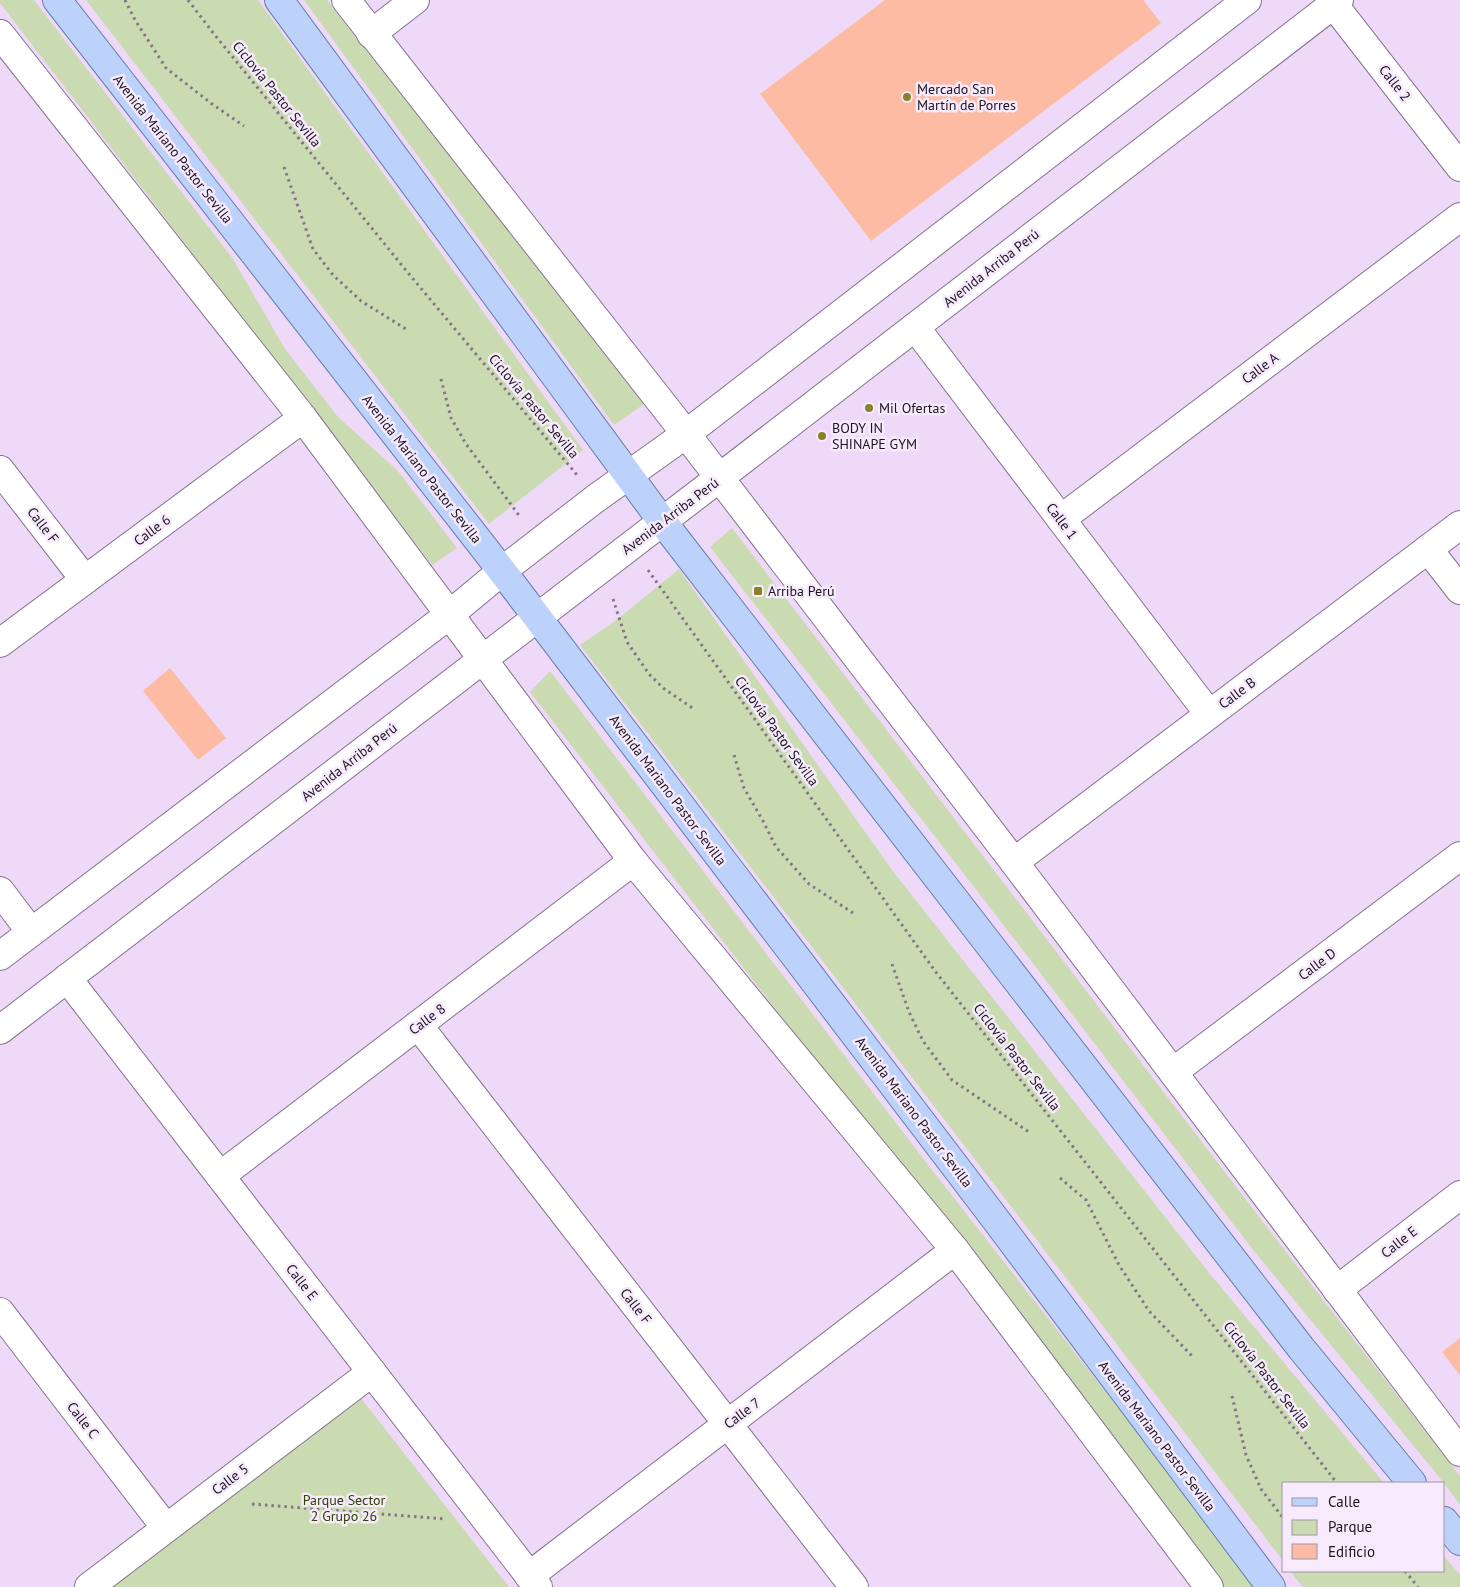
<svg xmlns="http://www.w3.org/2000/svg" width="1460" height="1587" viewBox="0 0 1460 1587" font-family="'PT Sans',sans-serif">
<rect width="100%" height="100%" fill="#eed9f8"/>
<g fill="#cadbb2">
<path d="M 0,0 L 34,0 L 233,259 L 285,349 L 338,417 L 397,470 L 457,548 L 432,565 L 0,3 Z"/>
<path d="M 86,0 L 258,0 L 583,450 L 489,524 Z"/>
<path d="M 304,0 L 327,0 L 644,404 L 614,425 Z"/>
<path d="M 732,528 L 1296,1265 L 1460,1476 L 1460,1505 L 1444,1483 L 1254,1251 L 985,901 L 710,547 Z"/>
<path d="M 679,569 L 892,870 L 1210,1274 L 1384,1483 L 1284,1483 L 1284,1562 L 580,645 L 618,619 Z"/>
<path d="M 550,671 L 932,1170 L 1123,1414 L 1253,1587 L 1223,1587 L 530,692 Z"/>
<path d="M 360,1397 L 509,1587 L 110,1587 Z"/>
<path d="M 1444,1556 L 1460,1575 L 1460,1587 L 1303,1587 L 1290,1571 L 1444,1571 Z"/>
</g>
<g fill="#fdbba3">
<path d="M 885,0 L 1143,0 L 1161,23 L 871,241 L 760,94 Z"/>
<path d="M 170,668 L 226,738 L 198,760 L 143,691 Z"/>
<path d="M 1460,1338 L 1460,1375 L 1442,1352 Z"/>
</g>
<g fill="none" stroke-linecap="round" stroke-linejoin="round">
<g stroke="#86728f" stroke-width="30">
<g id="minor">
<path d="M 346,0 L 686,434 L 1014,862 L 1460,1452"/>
<path d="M 1330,0 L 1460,167"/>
<path d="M 0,34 L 303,418 L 633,861 L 955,1250 L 1209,1587"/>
<path d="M 371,34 L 415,0"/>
<path d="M 915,327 L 1209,714"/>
<path d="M 0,470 L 85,580"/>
<path d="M 1061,519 L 1460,217"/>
<path d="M 1428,549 L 1460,590"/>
<path d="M 0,643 L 303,418"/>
<path d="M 1014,862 L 1460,525"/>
<path d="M 0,891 L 31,932"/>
<path d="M 0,956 L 449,615 L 502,571 L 595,499 L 686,434 L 1247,0"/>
<path d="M 67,978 L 538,1587"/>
<path d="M 418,1025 L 854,1587"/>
<path d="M 0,1030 L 719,478 L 1339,0"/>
<path d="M 1173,1072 L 1460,856"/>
<path d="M 220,1176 L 633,861"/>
<path d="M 1337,1290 L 1460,1195"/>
<path d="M 0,1312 L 166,1528"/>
<path d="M 529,1576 L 955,1250"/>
<path d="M 89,1587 L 372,1372"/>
</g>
</g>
<g stroke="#677cab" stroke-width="30">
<g id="major">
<path d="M 57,0 L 502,571 L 996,1220 L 1271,1587"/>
<path d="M 279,0 L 662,521 L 1301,1348 L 1412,1483"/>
<path d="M 1444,1521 L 1460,1541"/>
</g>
</g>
<g stroke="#84768a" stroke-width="3" stroke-dasharray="2.5 4" stroke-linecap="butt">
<path d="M 125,0 L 135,20 L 166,68 L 212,104 L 244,126"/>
<path d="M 188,0 L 214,34 L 409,274 L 577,475"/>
<path d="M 284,167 L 313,249 L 333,275 L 361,301 L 406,329"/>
<path d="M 441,379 L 451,418 L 466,444 L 521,518"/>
<path d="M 648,570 L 935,971 L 1337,1483"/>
<path d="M 613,599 L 627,642 L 649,674 L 663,688 L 694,709"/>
<path d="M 734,755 L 744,788 L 763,821 L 776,847 L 809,884 L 856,915"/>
<path d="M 892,964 L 909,1012 L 923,1041 L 952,1080 L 1029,1132"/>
<path d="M 1060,1178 L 1086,1200 L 1119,1265 L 1149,1311 L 1192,1356"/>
<path d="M 1232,1396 L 1246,1455 L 1261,1489 L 1284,1519"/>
<path d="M 252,1504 L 445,1519"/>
<path d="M 1405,1571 L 1418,1587"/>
</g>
<use href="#minor" stroke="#fff" stroke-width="28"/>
<use href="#major" stroke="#bcd2fa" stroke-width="28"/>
</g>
<g fill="#8a8027" stroke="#f7eafd" stroke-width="2">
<circle cx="907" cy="97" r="5"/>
<circle cx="869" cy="408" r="5"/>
<circle cx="822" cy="436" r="5"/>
<rect x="753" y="586" width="10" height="10" rx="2.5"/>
</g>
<g text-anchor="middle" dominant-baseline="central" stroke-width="5" stroke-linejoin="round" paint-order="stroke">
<g font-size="14" fill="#1c141f" stroke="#f7eafd">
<text transform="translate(1395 83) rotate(52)">Calle 2</text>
<text transform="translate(277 94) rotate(51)">Ciclovía Pastor Sevilla</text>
<text transform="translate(173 149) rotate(52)">Avenida Mariano Pastor Sevilla</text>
<text transform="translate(991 268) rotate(-38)">Avenida Arriba Perú</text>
<text transform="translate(1260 368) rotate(-37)">Calle A</text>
<text transform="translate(534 406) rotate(50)">Ciclovía Pastor Sevilla</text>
<text transform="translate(422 469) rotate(52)">Avenida Mariano Pastor Sevilla</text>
<text transform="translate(670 516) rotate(-37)">Avenida Arriba Perú</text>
<text transform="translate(1062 521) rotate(53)">Calle 1</text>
<text transform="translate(43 525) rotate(52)">Calle F</text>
<text transform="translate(152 530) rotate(-37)">Calle 6</text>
<text transform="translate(1237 693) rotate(-37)">Calle B</text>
<text transform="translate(777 731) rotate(54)">Ciclovía Pastor Sevilla</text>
<text transform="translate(349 762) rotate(-38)">Avenida Arriba Perú</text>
<text transform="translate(668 790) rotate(53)">Avenida Mariano Pastor Sevilla</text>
<text transform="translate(1317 964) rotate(-37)">Calle D</text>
<text transform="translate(427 1019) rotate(-37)">Calle 8</text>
<text transform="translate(1017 1057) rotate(52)">Ciclovía Pastor Sevilla</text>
<text transform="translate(914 1112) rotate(53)">Avenida Mariano Pastor Sevilla</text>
<text transform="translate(1399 1242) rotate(-38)">Calle E</text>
<text transform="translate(302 1282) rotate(52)">Calle E</text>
<text transform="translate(636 1306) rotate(52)">Calle F</text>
<text transform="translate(1267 1375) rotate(52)">Ciclovía Pastor Sevilla</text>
<text transform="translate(742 1413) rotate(-37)">Calle 7</text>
<text transform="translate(83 1420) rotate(52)">Calle C</text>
<text transform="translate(1157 1436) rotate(53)">Avenida Mariano Pastor Sevilla</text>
<text transform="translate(230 1479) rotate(-37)">Calle 5</text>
</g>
<g font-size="14" fill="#1c141f" stroke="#f7eafd" text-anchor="start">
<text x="917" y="89">Mercado San<tspan x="917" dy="16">Martín de Porres</tspan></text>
<text x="879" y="408">Mil Ofertas</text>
<text x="832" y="428">BODY IN<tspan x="832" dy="16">SHINAPE GYM</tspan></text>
<text x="768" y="591">Arriba Perú</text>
</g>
<g font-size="14" fill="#2d4100" stroke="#f7eafd">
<text x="344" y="1500">Parque Sector<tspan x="344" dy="16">2 Grupo 26</tspan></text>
</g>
</g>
<rect x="1282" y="1482" width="162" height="90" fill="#f7eafd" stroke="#9f94a4"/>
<rect x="1292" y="1498" width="25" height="8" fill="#bcd2fa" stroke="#9f94a4"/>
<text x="1328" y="1507" font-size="15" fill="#1c141f">Calle</text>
<rect x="1292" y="1520" width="25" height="15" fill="#cadbb2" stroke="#9f94a4"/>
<text x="1328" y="1532" font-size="15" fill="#1c141f">Parque</text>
<rect x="1292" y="1544" width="25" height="15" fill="#fdbba3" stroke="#9f94a4"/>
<text x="1328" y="1557" font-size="15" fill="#1c141f">Edificio</text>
</svg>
